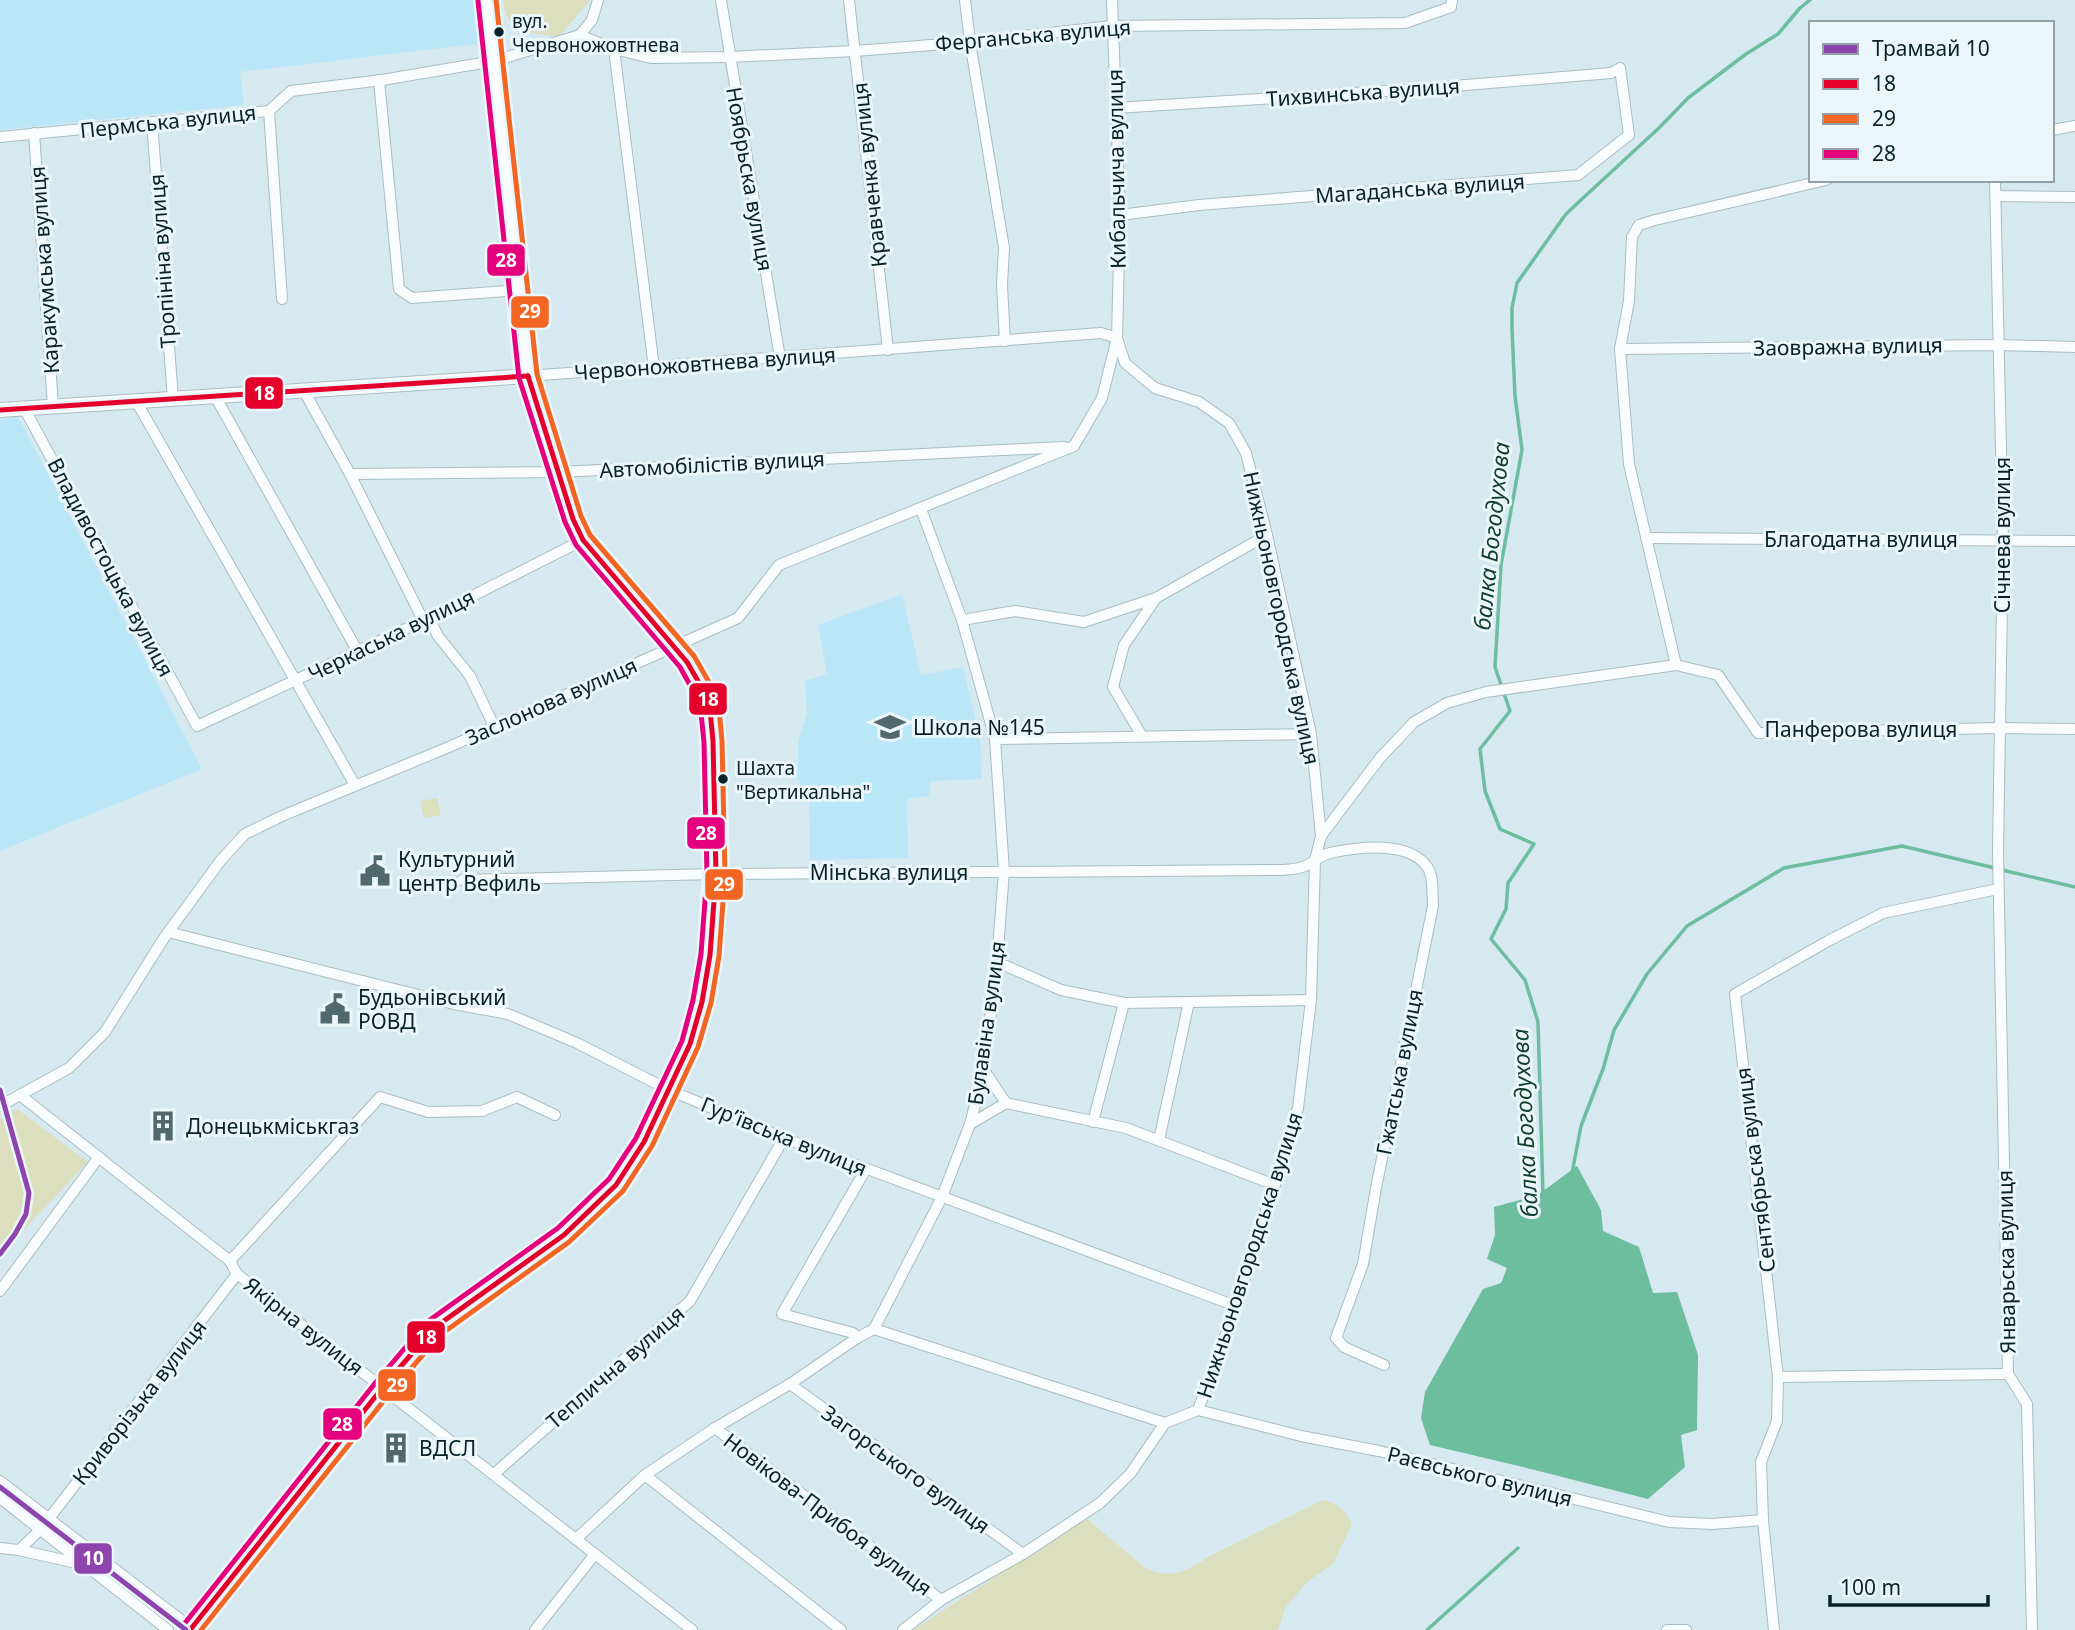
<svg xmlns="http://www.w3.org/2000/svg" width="2075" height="1630" viewBox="0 0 2075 1630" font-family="'Noto Sans',sans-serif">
<rect width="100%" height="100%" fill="#d6e9f0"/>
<g fill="#b9e7f8">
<path d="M 0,0 L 479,0 L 484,43 L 240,72 L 244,105 L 0,130 Z"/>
<path d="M 18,417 L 202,769 L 0,851 L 0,419 Z"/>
<path d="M 902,594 L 921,675 L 963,667 L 980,739 L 982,779 L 931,781 L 929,796 L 907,799 L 908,858 L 810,860 L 809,803 L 798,780 L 798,741 L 807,714 L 805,681 L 827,674 L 818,625 Z"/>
</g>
<g fill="#dbdfbe">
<path d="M 503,0 L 590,0 L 559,37 C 533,33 505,33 503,0 Z"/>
<path d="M 437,798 L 441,815 L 424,818 L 420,801 Z"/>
<path d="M 17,1109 L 88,1162 L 0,1255 L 0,1119 Z"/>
<path d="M 1323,1500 C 1339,1504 1346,1510 1352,1525 L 1332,1565 L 1307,1582 L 1285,1608 L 1278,1630 L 913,1630 L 1086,1518 L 1143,1566 C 1169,1582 1187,1571 1210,1556 Z"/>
</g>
<path fill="#6dbd9f" d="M 1577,1166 L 1601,1210 L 1603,1231 L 1639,1247 L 1653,1293 L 1677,1292 L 1698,1355 L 1697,1430 L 1681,1435 L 1685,1467 L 1648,1499 L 1535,1470 L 1430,1445 L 1421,1418 L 1425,1392 L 1483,1289 L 1501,1283 L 1507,1268 L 1487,1259 L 1495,1235 L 1494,1207 L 1538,1195 Z"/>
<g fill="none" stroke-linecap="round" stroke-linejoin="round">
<g stroke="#6dbd9f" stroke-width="3.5">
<path d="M 2002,870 L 2075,887"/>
<path d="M 1572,1173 L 1581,1126 L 1603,1069 L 1614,1030 L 1647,974 L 1687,926 L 1784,868 L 1902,846 L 1995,868"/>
<path d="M 1543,1195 L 1538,1022 L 1525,980 L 1491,939 L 1506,909 L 1508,883 L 1534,844 L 1500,829 L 1485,791 L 1480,749 L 1510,711 L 1495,667 L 1501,565 L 1522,450 L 1515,396 L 1512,329 L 1512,308 L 1517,283 L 1566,214 L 1582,199 L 1660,127 L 1688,98 L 1746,54 L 1778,34 L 1800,8 L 1810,0"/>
<path d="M 1427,1630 L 1518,1548"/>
</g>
<g stroke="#a9bcc3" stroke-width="12">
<g id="minor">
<path d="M 721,0 L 780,358"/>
<path d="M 849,0 L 888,350"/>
<path d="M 965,0 L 970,42 L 1004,248 L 1002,285 L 1005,341"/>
<path d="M 580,35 L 592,20 L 598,0"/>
<path d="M 614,49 L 654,368"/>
<path d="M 379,80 L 399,289 L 412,298 L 519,290"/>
<path d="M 1115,108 L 1418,89 L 1611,73 L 1620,68 L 1629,135 L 1578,175 L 1199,205 L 1120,215"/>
<path d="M 269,111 L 282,299"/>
<path d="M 152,122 L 173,399"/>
<path d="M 2052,130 L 2075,126"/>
<path d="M 34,133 L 53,406"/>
<path d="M 0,137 L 269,111 L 291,91 L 382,80 L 494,61 L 580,35 L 614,49 L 651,58 L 729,57 L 855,51 L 970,42 L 1112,26 L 1405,23 L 1451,7 L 1452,0"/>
<path d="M 1995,180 L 2003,540 L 1998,850 L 2008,1374 L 2027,1404 L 2032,1630"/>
<path d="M 1996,196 L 2075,197"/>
<path d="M 1117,338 L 1125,363 L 1155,388 L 1199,402 L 1229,423 L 1246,453 L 1267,535 L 1311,734 L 1321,836 L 1315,860 L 1311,1000 L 1298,1108 L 1236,1306 L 1198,1410"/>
<path d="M 1620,349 L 1999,345 L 2075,347"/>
<path d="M 528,376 L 1101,333 L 1117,338"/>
<path d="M 304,391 L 350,474 L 423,620"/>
<path d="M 215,396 L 358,652"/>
<path d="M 136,401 L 355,785"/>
<path d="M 24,408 L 197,726 L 429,618 L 583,540"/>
<path d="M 350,474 L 559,472 L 1064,447"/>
<path d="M 1648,538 L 2075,541"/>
<path d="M 429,618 L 438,636 L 470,676 L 494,726"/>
<path d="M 962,620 L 1015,611 L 1084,622 L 1156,598 L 1267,535"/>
<path d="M 1676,665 L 1629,464 L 1620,349 L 1629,301 L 1632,237 L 1639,225 L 1655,220 L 1826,180"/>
<path d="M 1142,736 L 1113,687 L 1124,645 L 1156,598"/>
<path d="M 995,739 L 1311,734"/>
<path d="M 1321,836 L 1380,758 L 1414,722 L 1447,703 L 1486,692 L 1676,665 L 1718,675 L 1758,733 L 2000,728 L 2075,729"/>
<path d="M 462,880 L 716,874 L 1284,870 C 1291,869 1299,869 1305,866 C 1314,862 1321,855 1330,853 C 1358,847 1410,840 1428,868 C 1434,878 1432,894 1433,906 L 1376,1188 L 1363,1264 L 1336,1338 L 1344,1347 L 1384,1365"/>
<path d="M 168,932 L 454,1004 L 508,1014 L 577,1043 L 669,1090 L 784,1138 L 1236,1306"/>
<path d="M 997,962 L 1061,990 L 1124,1003 L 1311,1000"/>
<path d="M 984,1070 L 1006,1103"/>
<path d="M 20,1095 L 230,1261 L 237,1274 L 692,1630"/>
<path d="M 0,1106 L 69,1068 L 105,1032 L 164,938 L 221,860 L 245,834 L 282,816 L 449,747 L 738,618 L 779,565 L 1074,446 L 1102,398 L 1117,338 L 1120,215 L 1112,0"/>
<path d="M 1093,1122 L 1124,1003"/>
<path d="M 970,1124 L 1006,1103 L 1126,1128 L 1275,1185"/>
<path d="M 1159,1140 L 1189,1002"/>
<path d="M 230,1261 L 380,1097 L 428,1112 L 482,1111 L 517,1097 L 555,1115"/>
<path d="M 0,1291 L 99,1157"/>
<path d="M 874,1329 L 1165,1423"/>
<path d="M 857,1338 L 853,1333 L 782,1314 L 866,1169"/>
<path d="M 1778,1377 L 2008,1374"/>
<path d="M 790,1384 L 1023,1554"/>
<path d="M 1198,1410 L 1301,1436 L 1379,1451 L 1669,1522 L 1712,1524 L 1763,1520"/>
<path d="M 715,1428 L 941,1600"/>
<path d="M 494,1474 L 690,1301 L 784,1138"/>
<path d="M 645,1475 L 841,1630"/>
<path d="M 0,1481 L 194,1630"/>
<path d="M 0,1498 L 168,1630"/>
<path d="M 576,1539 L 645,1475 L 715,1428 L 790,1384 L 857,1338 L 874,1329 L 942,1197 L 970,1124 L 984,1070 L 997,962 L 1004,871 L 995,739 L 962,620 L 921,509"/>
<path d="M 0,1548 L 19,1550 L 81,1564"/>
<path d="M 19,1550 L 41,1529 L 237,1274"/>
<path d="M 535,1630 L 595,1554"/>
<path d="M 903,1630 L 941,1600 L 1023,1554 L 1100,1503 L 1130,1474 L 1165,1423 L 1198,1410"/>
<path d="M 1667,1630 L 1686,1630"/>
<path d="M 1774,1630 L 1763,1520 L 1761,1462 L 1777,1421 L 1778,1377 L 1735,994 L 1828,941 L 1883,913 L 1998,889"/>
</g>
</g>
<g stroke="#a9bcc3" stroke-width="16">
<g id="major">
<path d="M 0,410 L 528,376"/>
<path d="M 190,1630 L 383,1387 L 434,1328 L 564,1235 L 616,1185 L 644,1142 L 690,1044 L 702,1002 L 710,955 L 716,874 L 713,741 L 709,700 L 687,662 L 583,540 L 573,519 L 528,376 L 487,0"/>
</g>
</g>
<use href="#minor" stroke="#f9fcfd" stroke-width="10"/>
<use href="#major" stroke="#f9fcfd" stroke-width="14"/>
<g stroke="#ebf6fb" stroke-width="10">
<g id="bus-1">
<path d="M 0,410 L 528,376"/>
<path d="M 190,1630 L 383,1387 L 434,1328 L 564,1235 L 616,1185 L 644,1142 L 690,1044 L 702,1002 L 710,955 L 716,874 L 713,741 L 709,700 L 687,662 L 583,540 L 573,519 L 528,376"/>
</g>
</g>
<g stroke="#ebf6fb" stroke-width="10">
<path id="bus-2" d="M 201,1630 L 390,1393 L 440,1335 L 569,1242 L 623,1191 L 652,1146 L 698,1047 L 711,1003 L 719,956 L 725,875 L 722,741 L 718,698 L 694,656 L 590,535 L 581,516 L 537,374 L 496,0"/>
</g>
<g stroke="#ebf6fb" stroke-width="10">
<path id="bus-3" d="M 183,1630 L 185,1623 L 376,1382 L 427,1322 L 558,1228 L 609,1179 L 636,1138 L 682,1041 L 693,1000 L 701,954 L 707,874 L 704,742 L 700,703 L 680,667 L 576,545 L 565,522 L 519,378 L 478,1"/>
</g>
<use href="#bus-1" stroke="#e4002b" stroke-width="5"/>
<use href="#bus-2" stroke="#f26522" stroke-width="5"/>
<use href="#bus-3" stroke="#e5007d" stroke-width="5"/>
<g stroke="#ebf6fb" stroke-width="10">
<g id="tram-1">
<path d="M 0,1090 L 29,1193 L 26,1214 L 15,1234 L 0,1254"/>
<path d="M 0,1487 L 186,1630"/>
</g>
</g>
<use href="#tram-1" stroke="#8e44ad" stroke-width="5"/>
</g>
<defs>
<g id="school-bare" transform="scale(2.415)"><path d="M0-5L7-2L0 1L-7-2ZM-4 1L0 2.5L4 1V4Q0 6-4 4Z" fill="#51686f" stroke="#ebf6fb" stroke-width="2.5" paint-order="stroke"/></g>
<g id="civic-bare" transform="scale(2.415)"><path d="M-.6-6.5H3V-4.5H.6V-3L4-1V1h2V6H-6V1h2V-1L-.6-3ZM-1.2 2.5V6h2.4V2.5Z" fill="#51686f" stroke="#ebf6fb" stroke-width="2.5" paint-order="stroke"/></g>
<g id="building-bare" transform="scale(2.415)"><path d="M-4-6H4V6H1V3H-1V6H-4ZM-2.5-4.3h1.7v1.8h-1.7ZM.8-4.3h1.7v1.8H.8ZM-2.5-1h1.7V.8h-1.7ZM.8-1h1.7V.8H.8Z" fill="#51686f" stroke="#ebf6fb" stroke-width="2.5" paint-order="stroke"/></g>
</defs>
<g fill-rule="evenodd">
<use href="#school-bare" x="890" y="727"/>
<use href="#civic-bare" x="375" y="871"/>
<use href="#civic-bare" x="335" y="1009"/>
<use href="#building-bare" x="163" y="1126"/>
<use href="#building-bare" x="396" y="1448"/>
</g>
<g fill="#092229" stroke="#ebf6fb" stroke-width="2.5">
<circle cx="499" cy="32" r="6"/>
<circle cx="723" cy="779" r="6"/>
</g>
<g text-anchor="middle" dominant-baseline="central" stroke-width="6" stroke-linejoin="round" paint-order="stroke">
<g font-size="19" fill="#092229" stroke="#ebf6fb" text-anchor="start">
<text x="512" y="21">вул.<tspan x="512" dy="24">Червоножовтнева</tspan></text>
<text x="736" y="768">Шахта<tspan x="736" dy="24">"Вертикальна"</tspan></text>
</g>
<g font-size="21" fill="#092229" stroke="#ebf6fb">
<text transform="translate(1033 35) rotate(-5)">Ферганська вулиця</text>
<text transform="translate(1363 92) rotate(-4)">Тихвинська вулиця</text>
<text transform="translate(168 121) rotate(-6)">Пермська вулиця</text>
<text transform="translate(1116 169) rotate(-91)">Кибальчича вулиця</text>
<text transform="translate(869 175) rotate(-96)">Кравченка вулиця</text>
<text transform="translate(750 179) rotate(80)">Ноябрьска вулиця</text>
<text transform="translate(1420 188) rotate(-4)">Магаданська вулиця</text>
<text transform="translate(162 261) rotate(-94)">Тропініна вулиця</text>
<text transform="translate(44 270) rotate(-94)">Каракумська вулиця</text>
<text transform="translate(1848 346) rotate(-1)">Заовражна вулиця</text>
<text transform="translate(705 363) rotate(-4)">Червоножовтнева вулиця</text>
<text transform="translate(712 464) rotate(-3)">Автомобілістів вулиця</text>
<text transform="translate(2002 535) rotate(-90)">Січнева вулиця</text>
<text x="1861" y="539">Благодатна вулиця</text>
<text transform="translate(111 567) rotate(62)">Владивостоцька вулиця</text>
<text transform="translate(1282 618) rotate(78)">Нижньоновгородська вулиця</text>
<text transform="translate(391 635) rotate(-26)">Черкаська вулиця</text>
<text transform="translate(551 701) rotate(-24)">Заслонова вулиця</text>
<text x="1861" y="729">Панферова вулиця</text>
<text x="889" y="872">Мінська вулиця</text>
<text transform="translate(986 1023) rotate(-82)">Булавіна вулиця</text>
<text transform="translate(1399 1072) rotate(-79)">Гжатська вулиця</text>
<text transform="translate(784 1136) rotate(22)">Гур’ївська вулиця</text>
<text transform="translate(1755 1170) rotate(-97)">Сентябрьска вулиця</text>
<text transform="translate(1249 1255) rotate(-72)">Нижньоновгородська вулиця</text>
<text transform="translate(2006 1262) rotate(-91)">Январьска вулиця</text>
<text transform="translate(304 1326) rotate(38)">Якірна вулиця</text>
<text transform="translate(615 1367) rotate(-41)">Теплична вулиця</text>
<text transform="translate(139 1402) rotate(-52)">Криворізька вулиця</text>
<text transform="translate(906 1469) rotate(36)">Загорського вулиця</text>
<text transform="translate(1480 1476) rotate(14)">Раєвського вулиця</text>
<text transform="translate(828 1514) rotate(37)">Новікова-Прибоя вулиця</text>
</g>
<g font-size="21" fill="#092229" stroke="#ebf6fb" text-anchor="start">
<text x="913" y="727">Школа №145</text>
<text x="398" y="859">Культурний<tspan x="398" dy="24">центр Вефиль</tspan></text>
<text x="358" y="997">Будьонівський<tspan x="358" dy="24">РОВД</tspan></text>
<text x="186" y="1126">Донецькміськгаз</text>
<text x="419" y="1448">ВДСЛ</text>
</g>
<g font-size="23" font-style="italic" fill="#123f2c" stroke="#ebf6fb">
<text transform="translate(1491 536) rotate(-84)">балка Богодухова</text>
<text transform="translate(1524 1123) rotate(-93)">балка Богодухова</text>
</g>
</g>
<g stroke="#ebf6fb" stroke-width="2.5">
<rect x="486" y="243" width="40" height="34" rx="7" fill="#e5007d"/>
<rect x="510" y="295" width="40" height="34" rx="7" fill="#f26522"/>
<rect x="244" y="376" width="40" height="34" rx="7" fill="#e4002b"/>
<rect x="688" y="682" width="40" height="34" rx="7" fill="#e4002b"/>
<rect x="686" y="816" width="40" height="34" rx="7" fill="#e5007d"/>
<rect x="704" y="868" width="40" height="33" rx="7" fill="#f26522"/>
<rect x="406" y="1320" width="40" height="34" rx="7" fill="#e4002b"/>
<rect x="377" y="1368" width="40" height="34" rx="7" fill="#f26522"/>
<rect x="322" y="1407" width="41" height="34" rx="7" fill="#e5007d"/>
<rect x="73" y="1542" width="40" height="33" rx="7" fill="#8e44ad"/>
</g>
<g font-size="19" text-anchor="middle" font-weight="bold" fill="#fff">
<text x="506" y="267">28</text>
<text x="530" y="318">29</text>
<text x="264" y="400">18</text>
<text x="708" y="706">18</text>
<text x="706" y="840">28</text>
<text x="724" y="891">29</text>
<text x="426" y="1344">18</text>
<text x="397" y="1392">29</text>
<text x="342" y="1431">28</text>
<text x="93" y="1565">10</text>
</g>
<rect x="1809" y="21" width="245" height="161" fill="#ebf6fb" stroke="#91a1a7" stroke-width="2"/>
<rect x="1823" y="44" width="35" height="10" fill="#8e44ad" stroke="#91a1a7" stroke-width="2"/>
<text x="1872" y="56" font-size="21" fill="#092229">Трамвай 10</text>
<rect x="1823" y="79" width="35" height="10" fill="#e4002b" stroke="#91a1a7" stroke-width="2"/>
<text x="1872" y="91" font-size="21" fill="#092229">18</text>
<rect x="1823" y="114" width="35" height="10" fill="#f26522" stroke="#91a1a7" stroke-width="2"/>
<text x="1872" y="126" font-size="21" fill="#092229">29</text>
<rect x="1823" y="149" width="35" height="10" fill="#e5007d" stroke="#91a1a7" stroke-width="2"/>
<text x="1872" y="161" font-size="21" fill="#092229">28</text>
<path d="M1830 1595v10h158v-10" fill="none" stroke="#092229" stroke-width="3.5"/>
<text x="1840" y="1595" font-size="21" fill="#092229" stroke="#ebf6fb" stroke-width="5" paint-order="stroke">100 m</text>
</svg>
